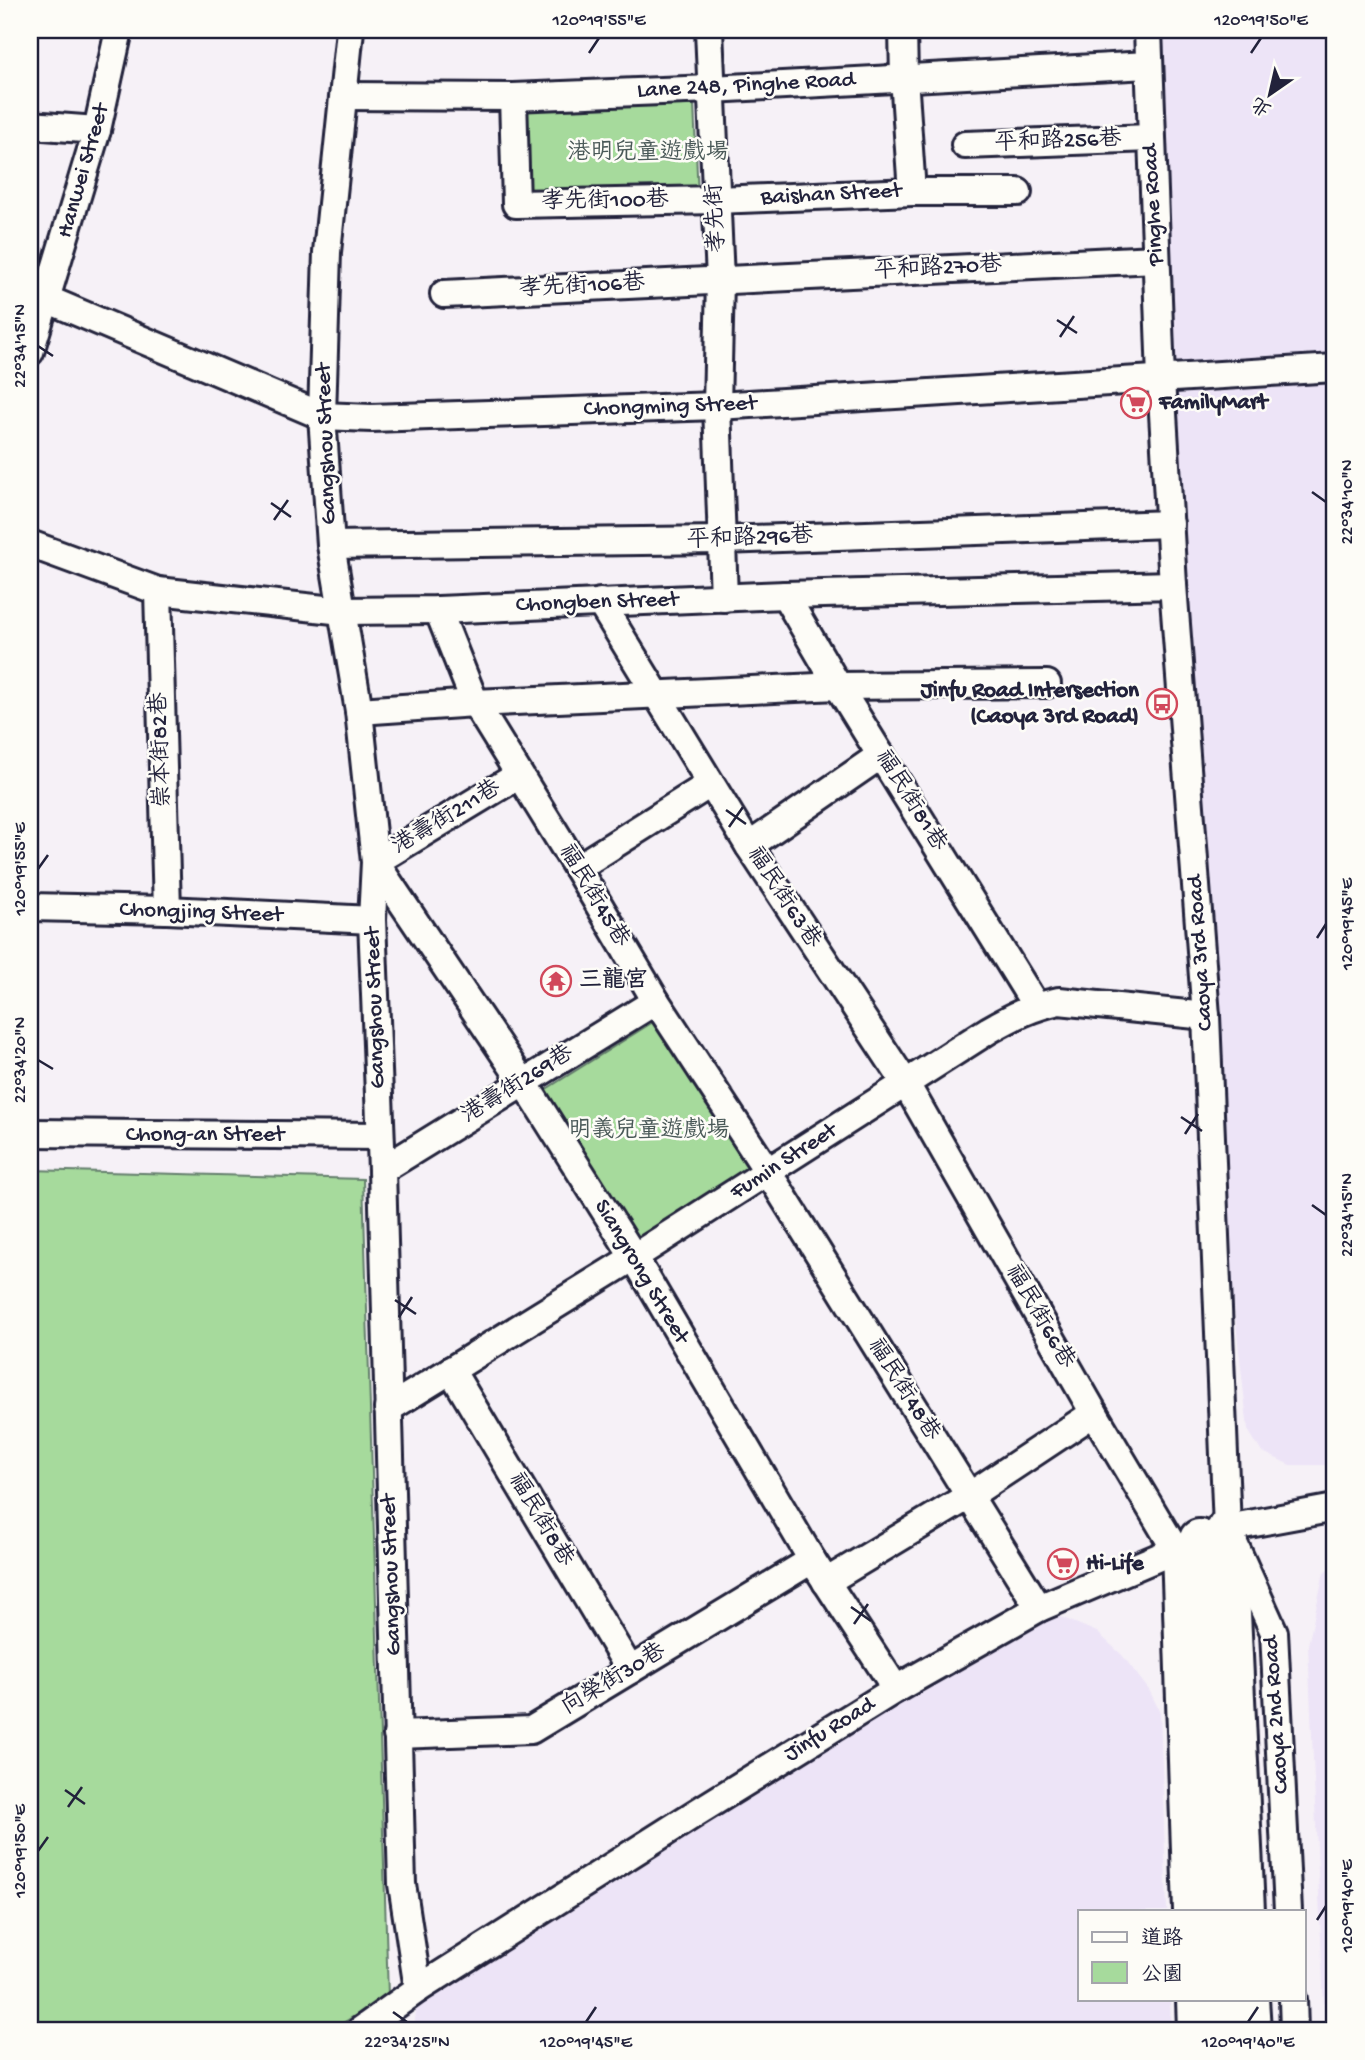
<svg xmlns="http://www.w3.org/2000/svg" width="1365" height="2060" viewBox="0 0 1365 2060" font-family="'Gochi Hand','LXGW WenKai TC',sans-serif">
<rect width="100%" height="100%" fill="#f6f1f7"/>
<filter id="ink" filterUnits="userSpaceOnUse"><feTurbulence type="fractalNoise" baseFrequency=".0143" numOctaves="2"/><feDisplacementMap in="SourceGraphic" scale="14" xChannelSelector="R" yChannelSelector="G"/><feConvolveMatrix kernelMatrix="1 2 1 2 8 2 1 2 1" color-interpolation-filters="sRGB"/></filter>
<g filter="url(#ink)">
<g fill="#ede4f7">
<path d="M 1148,30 L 1335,30 L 1335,1465 L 1290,1465 L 1261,1451 L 1248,1430 L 1199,995 Z"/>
<path d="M 1335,1564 L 1335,2030 L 1325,2030 L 1308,1645 L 1324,1572 Z"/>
<path d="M 1039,1608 L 1097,1632 L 1122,1655 L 1149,1690 L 1160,1712 L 1167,1911 L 1080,1911 L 1080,1999 L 1170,1999 L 1171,2030 L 414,2030 L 418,1989 Z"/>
</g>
<g fill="#a6da9c" stroke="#647e6c" stroke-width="2">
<path d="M 694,104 L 698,198 L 521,203 L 517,110 Z"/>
<path d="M 661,1017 L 757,1169 L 637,1245 L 540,1093 Z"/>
<path d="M 30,1170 L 363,1179 L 388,1996 L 331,2030 L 30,2030 Z"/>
</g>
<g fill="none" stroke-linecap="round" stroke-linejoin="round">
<g stroke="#22223b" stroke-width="32">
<g id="minor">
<path d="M 350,30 L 327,252 L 322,416 L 331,545 L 359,711 L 375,862 L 372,920 L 382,1170 L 402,1884 L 418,1989"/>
<path d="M 709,30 L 720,280 L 717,406 L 724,598"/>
<path d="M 903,30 L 904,77 L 912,192"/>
<path d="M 1148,30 L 1161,379 L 1173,585 L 1206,1016 L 1227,1528 L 1274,1632 L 1288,1911"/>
<path d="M 344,96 L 513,97 L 711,89 L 1148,65"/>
<path d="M 513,97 L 516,204 L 716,200 L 912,192 L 1018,192"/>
<path d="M 30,125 L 97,130"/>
<path d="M 965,145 L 1151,138"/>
<path d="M 30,292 L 322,416 L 371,418 L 717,406 L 1335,368"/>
<path d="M 444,294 L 1156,259"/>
<path d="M 30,352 L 97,130 L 119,30"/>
<path d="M 30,544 L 158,591 L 343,611 L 438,610 L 785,595 L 1173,585"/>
<path d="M 331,545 L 723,540 L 1170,524"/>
<path d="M 158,591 L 167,910"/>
<path d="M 785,595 L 838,686 L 1036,1006"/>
<path d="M 600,602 L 749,846 L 906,1084 L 1094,1413 L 1175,1549 L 1187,1911"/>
<path d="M 438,610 L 475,703 L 577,868 L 656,1001 L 768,1172 L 1039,1608"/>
<path d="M 359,711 L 475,703 L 838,686 L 1047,684"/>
<path d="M 519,775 L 375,862 L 533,1097 L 634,1257 L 812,1560 L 896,1689"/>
<path d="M 749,846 L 881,755"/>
<path d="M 577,868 L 710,784"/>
<path d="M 30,907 L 167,910 L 372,920"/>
<path d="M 30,1133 L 380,1136"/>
<path d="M 382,1170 L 656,1001"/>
<path d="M 451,1370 L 630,1670"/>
<path d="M 388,1409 L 634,1257 L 989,1030 C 1014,1016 1031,1007 1059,1001 L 1206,1016"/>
<path d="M 826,1582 L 969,1496 L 1094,1413"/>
<path d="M 397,1735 L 531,1730 L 812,1560"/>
<path d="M 1190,1999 L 1191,2030"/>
<path d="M 1293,1999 L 1294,2030"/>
<path d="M 361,2030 L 418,1989 L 696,1813 L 896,1689 L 1039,1608 L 1227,1528 L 1335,1508"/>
</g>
</g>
<g stroke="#22223b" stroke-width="44">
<g id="highway">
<path d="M 1227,1528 L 1245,1911"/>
<path d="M 1199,1539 L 1214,1911"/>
<path d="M 1218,1999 L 1219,2030"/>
<path d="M 1249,1999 L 1251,2030"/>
</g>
</g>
<use href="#minor" stroke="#fdfcf7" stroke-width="26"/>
<use href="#highway" stroke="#fdfcf7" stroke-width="38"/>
</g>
</g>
<path fill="none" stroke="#22223b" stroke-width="2.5" d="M 589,53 L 599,38M 1251,53 L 1261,38M 1057,320 L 1077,333M 1060,337 L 1074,316M 38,346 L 53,356M 1312,492 L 1326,502M 271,503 L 291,517M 274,520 L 288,500M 726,810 L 746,824M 729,827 L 743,807M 38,869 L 48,855M 1317,938 L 1326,924M 38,1060 L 53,1069M 1181,1117 L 1202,1131M 1185,1134 L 1198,1114M 1312,1205 L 1326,1215M 395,1300 L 416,1314M 399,1317 L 412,1297M 851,1607 L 871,1621M 854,1624 L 868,1604M 65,1790 L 85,1804M 68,1807 L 82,1787M 38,1851 L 48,1837M 1317,1920 L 1326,1906M 393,2012 L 407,2022M 586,2022 L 596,2007M 1248,2022 L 1258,2007"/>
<defs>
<g id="supermarket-ring" transform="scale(1.575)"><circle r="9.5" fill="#fdfcf7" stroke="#d1495b" stroke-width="1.5"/><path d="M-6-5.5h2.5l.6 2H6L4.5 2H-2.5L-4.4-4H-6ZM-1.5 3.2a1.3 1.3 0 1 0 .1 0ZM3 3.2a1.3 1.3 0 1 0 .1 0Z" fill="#d1495b"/></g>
<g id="bus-ring" transform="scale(1.575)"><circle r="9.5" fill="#fdfcf7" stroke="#d1495b" stroke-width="1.5"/><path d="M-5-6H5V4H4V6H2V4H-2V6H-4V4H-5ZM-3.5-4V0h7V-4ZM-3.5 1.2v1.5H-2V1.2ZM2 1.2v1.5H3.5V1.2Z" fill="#d1495b"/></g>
<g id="temple-ring" transform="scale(1.575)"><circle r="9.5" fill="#fdfcf7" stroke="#d1495b" stroke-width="1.5"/><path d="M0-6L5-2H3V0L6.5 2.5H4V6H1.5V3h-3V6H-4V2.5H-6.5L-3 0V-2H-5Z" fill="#d1495b"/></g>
</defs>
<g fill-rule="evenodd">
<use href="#supermarket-ring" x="1136" y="403"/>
<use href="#bus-ring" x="1162" y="704"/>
<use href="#temple-ring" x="556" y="981"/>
<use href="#supermarket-ring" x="1063" y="1564"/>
</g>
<g text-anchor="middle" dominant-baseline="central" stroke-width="5" stroke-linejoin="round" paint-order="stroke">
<g font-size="23" fill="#22223b" stroke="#fdfcf7">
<text transform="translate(746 86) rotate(-3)">Lane 248, Pinghe Road</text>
<text transform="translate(1058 142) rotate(-2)">平和路256巷</text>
<text transform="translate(84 171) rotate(-74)">Hanwei Street</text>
<text transform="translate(831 195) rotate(-3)">Baishan Street</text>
<text transform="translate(605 202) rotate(-1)">孝先街100巷</text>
<text transform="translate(1154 205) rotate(-93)">Pinghe Road</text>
<text transform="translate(717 218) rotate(-93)">孝先街</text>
<text transform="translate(938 269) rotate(-3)">平和路270巷</text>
<text transform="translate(582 287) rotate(-3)">孝先街106巷</text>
<text transform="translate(670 407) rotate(-2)">Chongming Street</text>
<text transform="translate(327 444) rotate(-92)">Gangshou Street</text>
<text transform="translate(750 539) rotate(-2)">平和路296巷</text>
<text transform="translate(597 603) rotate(-2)">Chongben Street</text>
<text transform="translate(162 750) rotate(-92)">崇本街82巷</text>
<text transform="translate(910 801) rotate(58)">福民街81巷</text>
<text transform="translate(447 818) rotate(-31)">港壽街211巷</text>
<text transform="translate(593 896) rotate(59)">福民街45巷</text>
<text transform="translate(783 898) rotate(57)">福民街63巷</text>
<text transform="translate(201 913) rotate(2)">Chongjing Street</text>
<text transform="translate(1201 953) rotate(-94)">Caoya 3rd Road</text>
<text transform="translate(376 1008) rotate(-92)">Gangshou Street</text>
<text transform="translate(518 1085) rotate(-32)">港壽街269巷</text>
<text x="205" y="1135">Chong-an Street</text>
<text transform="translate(784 1162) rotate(-33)">Fumin Street</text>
<text transform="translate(641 1272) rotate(59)">Siangrong Street</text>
<text transform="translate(1039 1317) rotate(60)">福民街66巷</text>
<text transform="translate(903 1390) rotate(58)">福民街48巷</text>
<text transform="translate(540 1520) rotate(59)">福民街8巷</text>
<text transform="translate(392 1575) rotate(-92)">Gangshou Street</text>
<text transform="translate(614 1680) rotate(-31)">向榮街30巷</text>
<text transform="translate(1277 1715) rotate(-94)">Caoya 2nd Road</text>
<text transform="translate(830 1730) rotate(-32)">Jinfu Road</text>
</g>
<g font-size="23" fill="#4a5958" stroke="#fdfcf7">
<text x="648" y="153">港明兒童遊戲場</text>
<text x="649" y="1131">明義兒童遊戲場</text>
</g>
<g font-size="23" font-weight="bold" fill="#22223b" stroke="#fdfcf7" text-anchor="start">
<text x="1159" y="403">FamilyMart</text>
<text x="1139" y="691" text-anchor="end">Jinfu Road Intersection<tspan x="1139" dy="26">(Caoya 3rd Road)</tspan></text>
<text x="579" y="981">三龍宮</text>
<text x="1086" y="1564">Hi-Life</text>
</g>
</g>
<rect width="1365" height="2060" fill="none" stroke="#fdfcf7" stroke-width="77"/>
<rect x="1078" y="1910" width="228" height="91" fill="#fdfcf7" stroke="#a5a5ac" stroke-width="2"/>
<rect x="1092" y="1932" width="35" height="10" fill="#fdfcf7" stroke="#a5a5ac" stroke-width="2"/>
<text x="1141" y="1944" font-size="21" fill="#22223b">道路</text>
<rect x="1092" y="1962" width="35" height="21" fill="#a6da9c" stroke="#a5a5ac" stroke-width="2"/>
<text x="1141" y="1980" font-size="21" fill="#22223b">公園</text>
<g transform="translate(1270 94) rotate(214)" stroke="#fdfcf7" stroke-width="5" paint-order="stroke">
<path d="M0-5L12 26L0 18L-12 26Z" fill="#22223b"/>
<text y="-10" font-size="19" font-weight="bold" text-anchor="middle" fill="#22223b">北</text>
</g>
<rect x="38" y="38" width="1288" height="1984" fill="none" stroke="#22223b" stroke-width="2.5"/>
<g font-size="18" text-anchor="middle" fill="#22223b">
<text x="599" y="25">120°19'55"E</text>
<text x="1261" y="25">120°19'50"E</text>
<text transform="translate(19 346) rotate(-90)" y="6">22°34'15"N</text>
<text transform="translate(1346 502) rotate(-90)" y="6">22°34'10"N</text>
<text transform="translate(19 869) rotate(-90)" y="6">120°19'55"E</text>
<text transform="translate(1346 924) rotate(-90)" y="6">120°19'45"E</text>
<text transform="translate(19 1060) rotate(-90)" y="6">22°34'20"N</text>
<text transform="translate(1346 1215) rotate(-90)" y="6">22°34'15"N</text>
<text transform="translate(19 1851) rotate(-90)" y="6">120°19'50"E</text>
<text transform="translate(1346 1906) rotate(-90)" y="6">120°19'40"E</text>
<text x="407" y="2047">22°34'25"N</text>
<text x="586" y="2047">120°19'45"E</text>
<text x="1248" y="2047">120°19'40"E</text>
</g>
</svg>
